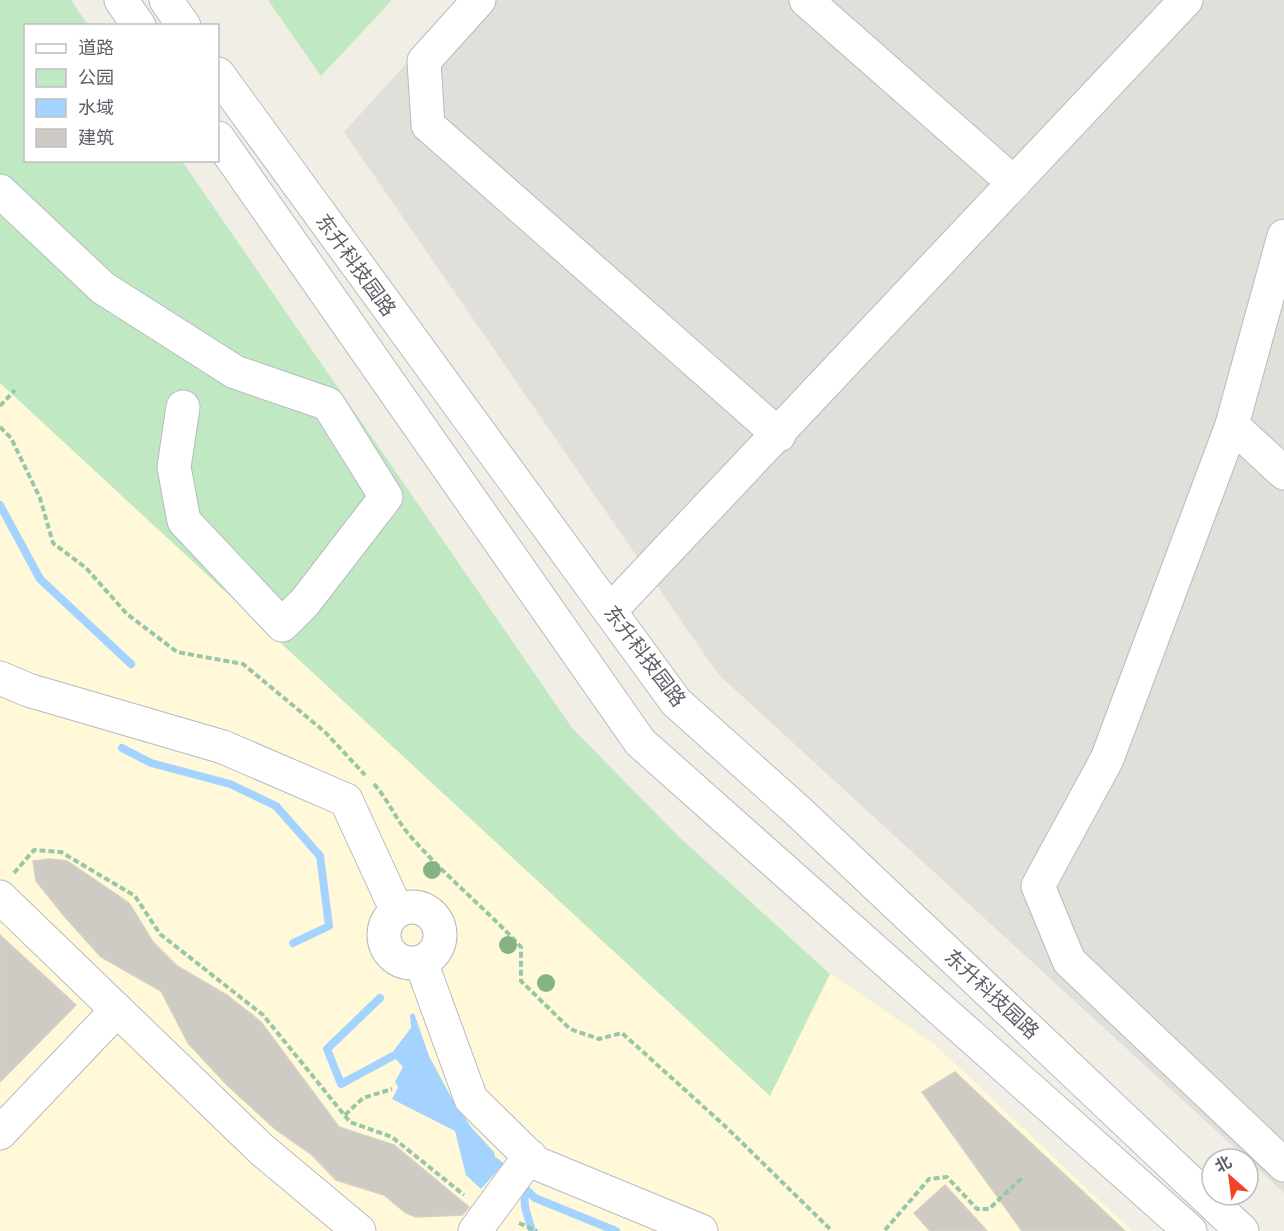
<svg xmlns="http://www.w3.org/2000/svg" width="1284" height="1231" viewBox="0 0 1284 1231" font-family="'Public Sans','Noto Sans SC',sans-serif">
<rect width="100%" height="100%" fill="#f0eee5"/>
<path fill="#fff9da" d="M 0,383 L 769,1095 L 830,974 L 934,1044 L 1132,1231 L 0,1231 Z"/>
<path fill="#e0dfd9" d="M 464,0 L 1284,0 L 1284,1193 L 718,674 L 344,132 Z"/>
<g fill="#c0e8c2">
<path d="M 0,0 L 71,0 L 88,25 L 26,26 L 26,160 L 182,161 L 572,728 L 678,836 L 830,974 L 770,1096 L 0,383 Z"/>
<path d="M 268,0 L 392,0 L 321,76 Z"/>
</g>
<path fill="#a5d3ff" d="M 414,1013 L 429,1056 L 451,1097 L 471,1127 L 494,1152 L 498,1170 L 481,1189 L 466,1175 L 455,1131 L 392,1099 L 398,1087 L 395,1082 L 403,1067 L 391,1054 L 411,1028 L 410,1015 Z"/>
<g fill="none" stroke-linecap="round" stroke-linejoin="round">
<g stroke="#a5d3ff" stroke-width="8">
<path d="M 0,505 L 40,579 L 131,664"/>
<path d="M 122,748 L 151,763 L 230,784 L 276,806 L 320,856 L 329,926 L 293,943"/>
<path d="M 380,998 L 327,1049 L 341,1084 L 393,1056"/>
<path d="M 496,1162 L 508,1173"/>
<path d="M 518,1182 L 535,1198 L 616,1231"/>
<path d="M 524,1188 L 525,1207 L 532,1231"/>
</g>
</g>
<g fill="#cdcbc4" stroke="#d5d0c2" stroke-width="1.5">
<path d="M 50,859 L 67,861 L 129,903 L 153,942 L 177,966 L 227,995 L 261,1022 L 339,1127 L 394,1145 L 469,1207 L 462,1215 L 416,1217 L 406,1213 L 384,1195 L 336,1180 L 312,1155 L 275,1129 L 227,1085 L 188,1043 L 161,991 L 101,957 L 65,917 L 36,881 L 33,861 Z"/>
<path d="M 0,935 L 76,1005 L 0,1082 Z"/>
<path d="M 955,1072 L 1125,1231 L 1022,1231 L 922,1092 Z"/>
<path d="M 945,1185 L 987,1231 L 930,1231 L 914,1213 Z"/>
</g>
<g fill="none" stroke-linecap="round" stroke-linejoin="round">
<g stroke="#b7babf" stroke-width="35">
<g id="minor">
<path d="M 121,0 L 139,26"/>
<path d="M 166,0 L 184,26"/>
<path d="M 479,0 L 424,61 L 428,125 L 779,435"/>
<path d="M 806,0 L 1014,183"/>
<path d="M 218,74 L 676,702 L 798,811 L 1242,1231"/>
<path d="M 218,138 L 640,742 L 1190,1231"/>
<path d="M 0,191 L 103,288 L 235,372 L 328,404 L 386,497 L 305,602 L 282,625 L 184,521 L 174,467 L 183,407"/>
<path d="M 1284,236 L 1232,425 L 1284,473"/>
<path d="M 1232,425 L 1107,759 L 1038,886 L 1069,961 L 1284,1165"/>
<path d="M 611,610 L 1186,0"/>
<path d="M 0,678 L 28,690 L 223,747 L 346,800 L 397,911"/>
<path d="M 0,897 L 117,1010"/>
<circle cx="412" cy="935" r="28"/>
<path d="M 421,962 L 471,1099 L 536,1163 L 701,1231"/>
<path d="M 0,1133 L 117,1010 L 261,1149 L 359,1231"/>
<path d="M 475,1231 L 530,1156"/>
</g>
</g>
<g stroke="#97c7a8" stroke-width="4" stroke-dasharray="6 3" stroke-linecap="butt">
<path d="M 0,406 L 15,390"/>
<path d="M 0,427 L 11,438 L 40,498 L 53,543 L 86,568 L 127,614 L 177,652 L 243,664 L 325,732 L 365,775"/>
<path d="M 374,784 C 389,801 397,822 412,838 C 446,877 486,909 521,947 L 521,981 L 570,1029 L 599,1039 L 622,1033 L 726,1127 L 832,1231"/>
<path d="M 14,873 L 34,850 L 61,852 L 135,896 L 160,934 L 263,1015 L 350,1122 L 392,1137 L 464,1195"/>
<path d="M 345,1115 L 363,1098 L 392,1089"/>
<path d="M 519,1223 L 537,1231"/>
<path d="M 885,1230 L 929,1179 L 947,1177 L 977,1209 L 989,1209 L 1023,1177"/>
</g>
<use href="#minor" stroke="#fff" stroke-width="33"/>
</g>
<g fill="#86b386">
<circle cx="432" cy="870" r="9"/>
<circle cx="508" cy="945" r="9"/>
<circle cx="546" cy="983" r="9"/>
</g>
<g text-anchor="middle" dominant-baseline="central" stroke-width="5" stroke-linejoin="round" paint-order="stroke">
<g font-size="20" fill="#5c6066" stroke="#fff">
<text transform="translate(356 265) rotate(54)">东升科技园路</text>
<text transform="translate(645 656) rotate(53)">东升科技园路</text>
<text transform="translate(992 994) rotate(43)">东升科技园路</text>
</g>
</g>
<rect x="24" y="24" width="195" height="138" fill="#ffffff" stroke="#bebfc2" stroke-width="1.5"/>
<rect x="36" y="44" width="30" height="9" fill="#ffffff" stroke="#bebfc2" stroke-width="1.5"/>
<text x="78" y="54" font-size="18" fill="#5c6066">道路</text>
<rect x="36" y="69" width="30" height="18" fill="#c0e8c2" stroke="#bebfc2" stroke-width="1.5"/>
<text x="78" y="84" font-size="18" fill="#5c6066">公园</text>
<rect x="36" y="99" width="30" height="18" fill="#a5d3ff" stroke="#bebfc2" stroke-width="1.5"/>
<text x="78" y="114" font-size="18" fill="#5c6066">水域</text>
<rect x="36" y="129" width="30" height="18" fill="#cdcbc4" stroke="#bebfc2" stroke-width="1.5"/>
<text x="78" y="144" font-size="18" fill="#5c6066">建筑</text>
<g transform="translate(1230 1177) rotate(332)"><circle r="28" fill="#ffffff" stroke="#bebfc2" stroke-width="1.5"/>
<path d="M0-4.5L10 22L0 15L-10 22Z" fill="#f24328"/>
<text y="-9" font-size="16" font-weight="bold" text-anchor="middle" fill="#5c6066">北</text>
</g>
</svg>
